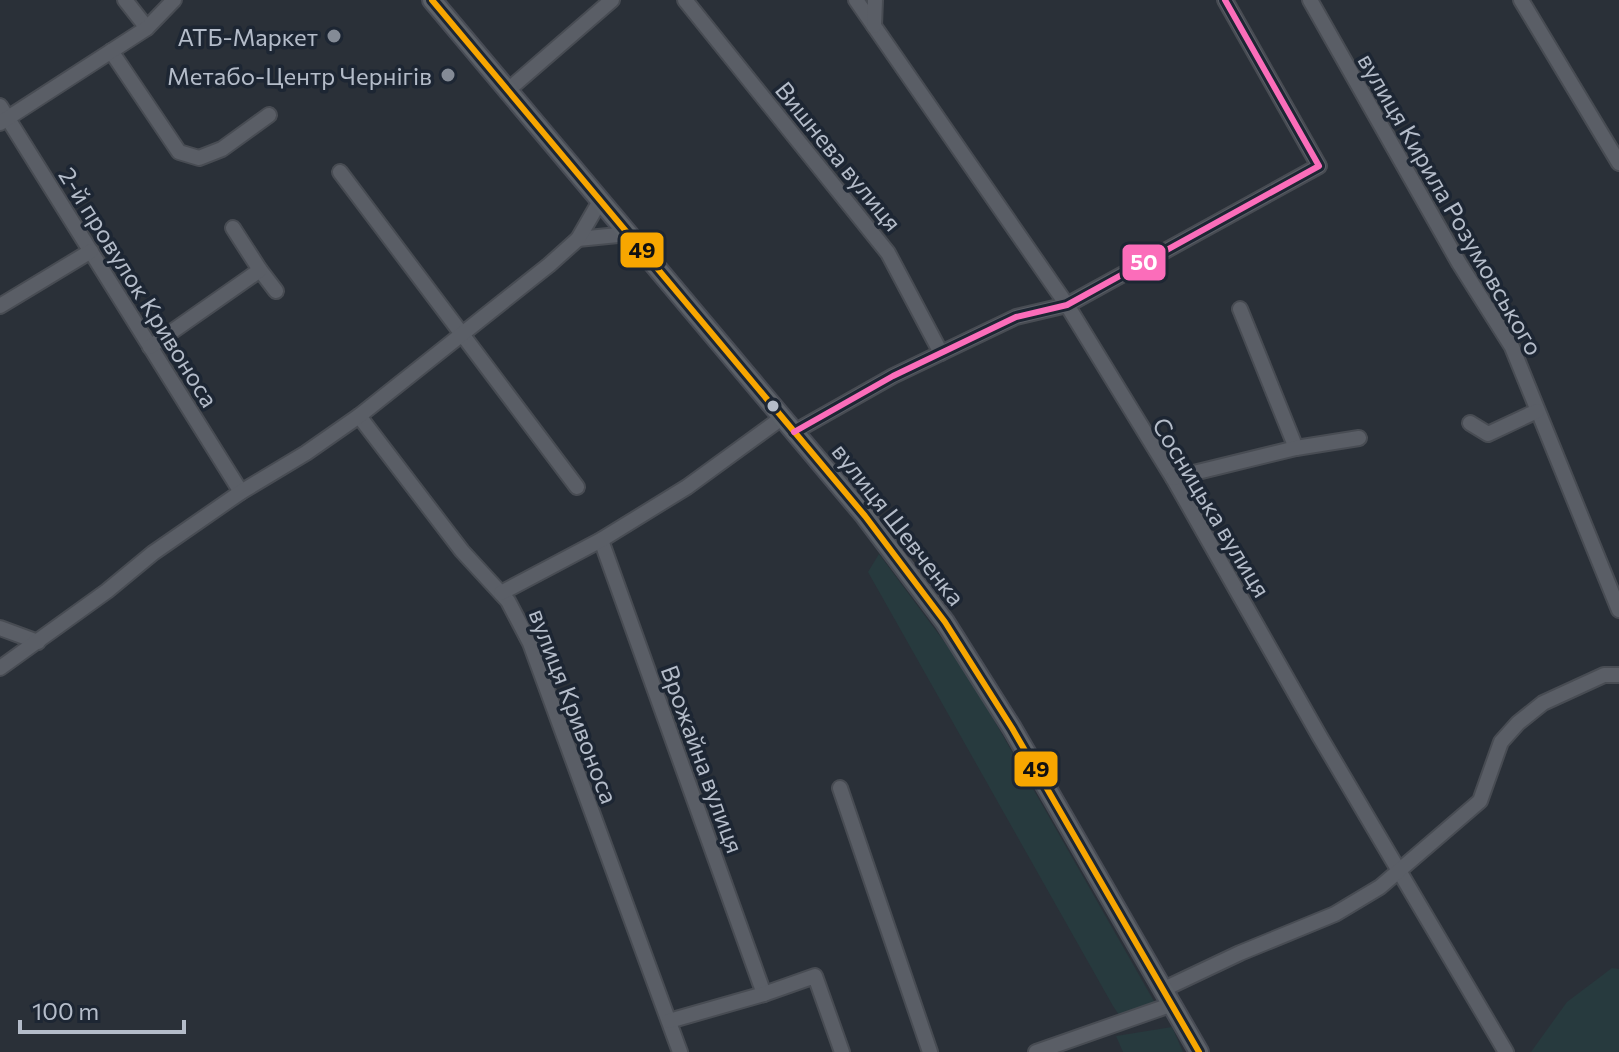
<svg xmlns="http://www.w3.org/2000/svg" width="1619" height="1052" viewBox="0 0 1619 1052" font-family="Commissioner,sans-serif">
<rect width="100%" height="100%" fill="#2a3038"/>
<g fill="#273a3e">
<path d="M 879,554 L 966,671 L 1155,1003 L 1119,1015 L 1113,1006 L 868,572 Z"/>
<path d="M 1612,968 L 1619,969 L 1619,1052 L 1531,1052 L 1567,1002 Z"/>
<path d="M 1172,1027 L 1183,1052 L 1123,1052 L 1116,1036 Z"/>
</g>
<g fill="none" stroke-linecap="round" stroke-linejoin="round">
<g stroke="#484c53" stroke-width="18">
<g id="minor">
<path d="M 125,0 L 147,28"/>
<path d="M 685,0 L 888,253 L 941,353"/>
<path d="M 856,0 L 1067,305 L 1173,478 L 1320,737 L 1506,1052"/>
<path d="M 1310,0 L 1459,263 L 1512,347 L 1619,610"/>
<path d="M 1521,0 L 1619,163"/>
<path d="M 874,26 L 875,0"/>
<path d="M 111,51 L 179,152 L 199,158 L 222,149 L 269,115"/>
<path d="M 507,91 L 612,0"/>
<path d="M 0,106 L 241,492"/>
<path d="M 0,123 L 147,28 L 174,0"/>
<path d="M 340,172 L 577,487"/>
<path d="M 578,239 L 628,234"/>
<path d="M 260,270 L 276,291"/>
<path d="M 0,306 L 91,251"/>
<path d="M 1240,309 L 1296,448"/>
<path d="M 150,347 L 260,270 L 233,228"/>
<path d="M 359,416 L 462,551 L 508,601 L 530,643 L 680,1052"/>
<path d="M 1470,423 L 1488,434 L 1537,411"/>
<path d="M 794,432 L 893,376 L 1016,317 L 1067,305 L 1319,166 L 1225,0"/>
<path d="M 1173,478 L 1296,448 L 1359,438"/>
<path d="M 601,540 L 764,994"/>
<path d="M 501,593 L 601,540 L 687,487 L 783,417"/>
<path d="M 0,628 L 38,642"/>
<path d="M 0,668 L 107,591 L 153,553 L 241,492 L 306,453 L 359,416 L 549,265 L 578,239 L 600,201"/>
<path d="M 840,788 L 930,1052"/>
<path d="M 1164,989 L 1240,953 L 1335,914 L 1380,887 L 1480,801 L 1501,742 L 1518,723 L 1543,703 L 1604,675 L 1619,675"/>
<path d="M 669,1021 L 764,994 L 815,976 L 842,1052"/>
<path d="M 1036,1052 L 1173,1004"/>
</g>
</g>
<g stroke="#484c55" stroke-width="22">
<path id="major" d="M 432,0 L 865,516 L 945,622 L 1012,728 L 1199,1052"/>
</g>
<use href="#minor" stroke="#5a5e66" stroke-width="14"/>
<use href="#major" stroke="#5c6168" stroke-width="18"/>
<g stroke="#1d2633" stroke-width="12">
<path id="bus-1" d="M 432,0 L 865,516 L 945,622 L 1012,728 L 1199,1052"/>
</g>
<g stroke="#1d2633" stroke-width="12">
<path id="bus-2" d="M 794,432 L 893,376 L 1016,317 L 1067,305 L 1319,166 L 1225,0"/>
</g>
<use href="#bus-1" stroke="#f7a600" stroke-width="6"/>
<use href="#bus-2" stroke="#fb6dba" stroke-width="6"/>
</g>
<g fill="#848b96" stroke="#1d2633" stroke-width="3">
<circle cx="334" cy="36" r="8"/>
<circle cx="448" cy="75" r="8"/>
</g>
<circle fill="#b4bcc9" stroke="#1d2633" stroke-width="3" cx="773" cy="406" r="7"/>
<g text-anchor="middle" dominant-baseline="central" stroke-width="7" stroke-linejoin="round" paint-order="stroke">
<g font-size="24" fill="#b4bcc9" stroke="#1d2633" text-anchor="end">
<text x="318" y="36">АТБ-Маркет</text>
<text x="432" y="75">Метабо-Центр Чернігів</text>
</g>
<g font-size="24" fill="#b4bcc9" stroke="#1d2633">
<text transform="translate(839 156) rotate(51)">Вишнева вулиця</text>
<text transform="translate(1451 204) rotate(60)">вулиця Кирила Розумовського</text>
<text transform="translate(139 287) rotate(58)">2-й провулок Кривоноса</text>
<text transform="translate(1212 507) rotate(59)">Сосницька вулиця</text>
<text transform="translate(899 524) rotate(52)">вулиця Шевченка</text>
<text transform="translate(574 706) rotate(69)">вулиця Кривоноса</text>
<text transform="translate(703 759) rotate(70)">Врожайна вулиця</text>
</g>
</g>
<g stroke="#1d2633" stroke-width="3">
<rect x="619" y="231" width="46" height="38" rx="8" fill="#f7a600"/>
<rect x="1121" y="243" width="46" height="39" rx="8" fill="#fb6dba"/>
<rect x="1013" y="750" width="46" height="38" rx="8" fill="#f7a600"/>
</g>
<g font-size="22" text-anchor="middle" font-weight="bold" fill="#fff">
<text x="1144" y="270">50</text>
</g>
<g font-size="22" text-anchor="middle" font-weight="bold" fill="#111">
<text x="642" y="258">49</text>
<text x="1036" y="777">49</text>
</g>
<path d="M20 1020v12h164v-12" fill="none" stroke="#b4bcc9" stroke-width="4"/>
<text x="32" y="1020" font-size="24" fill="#b4bcc9" stroke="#1d2633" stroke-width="6" paint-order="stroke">100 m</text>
</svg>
